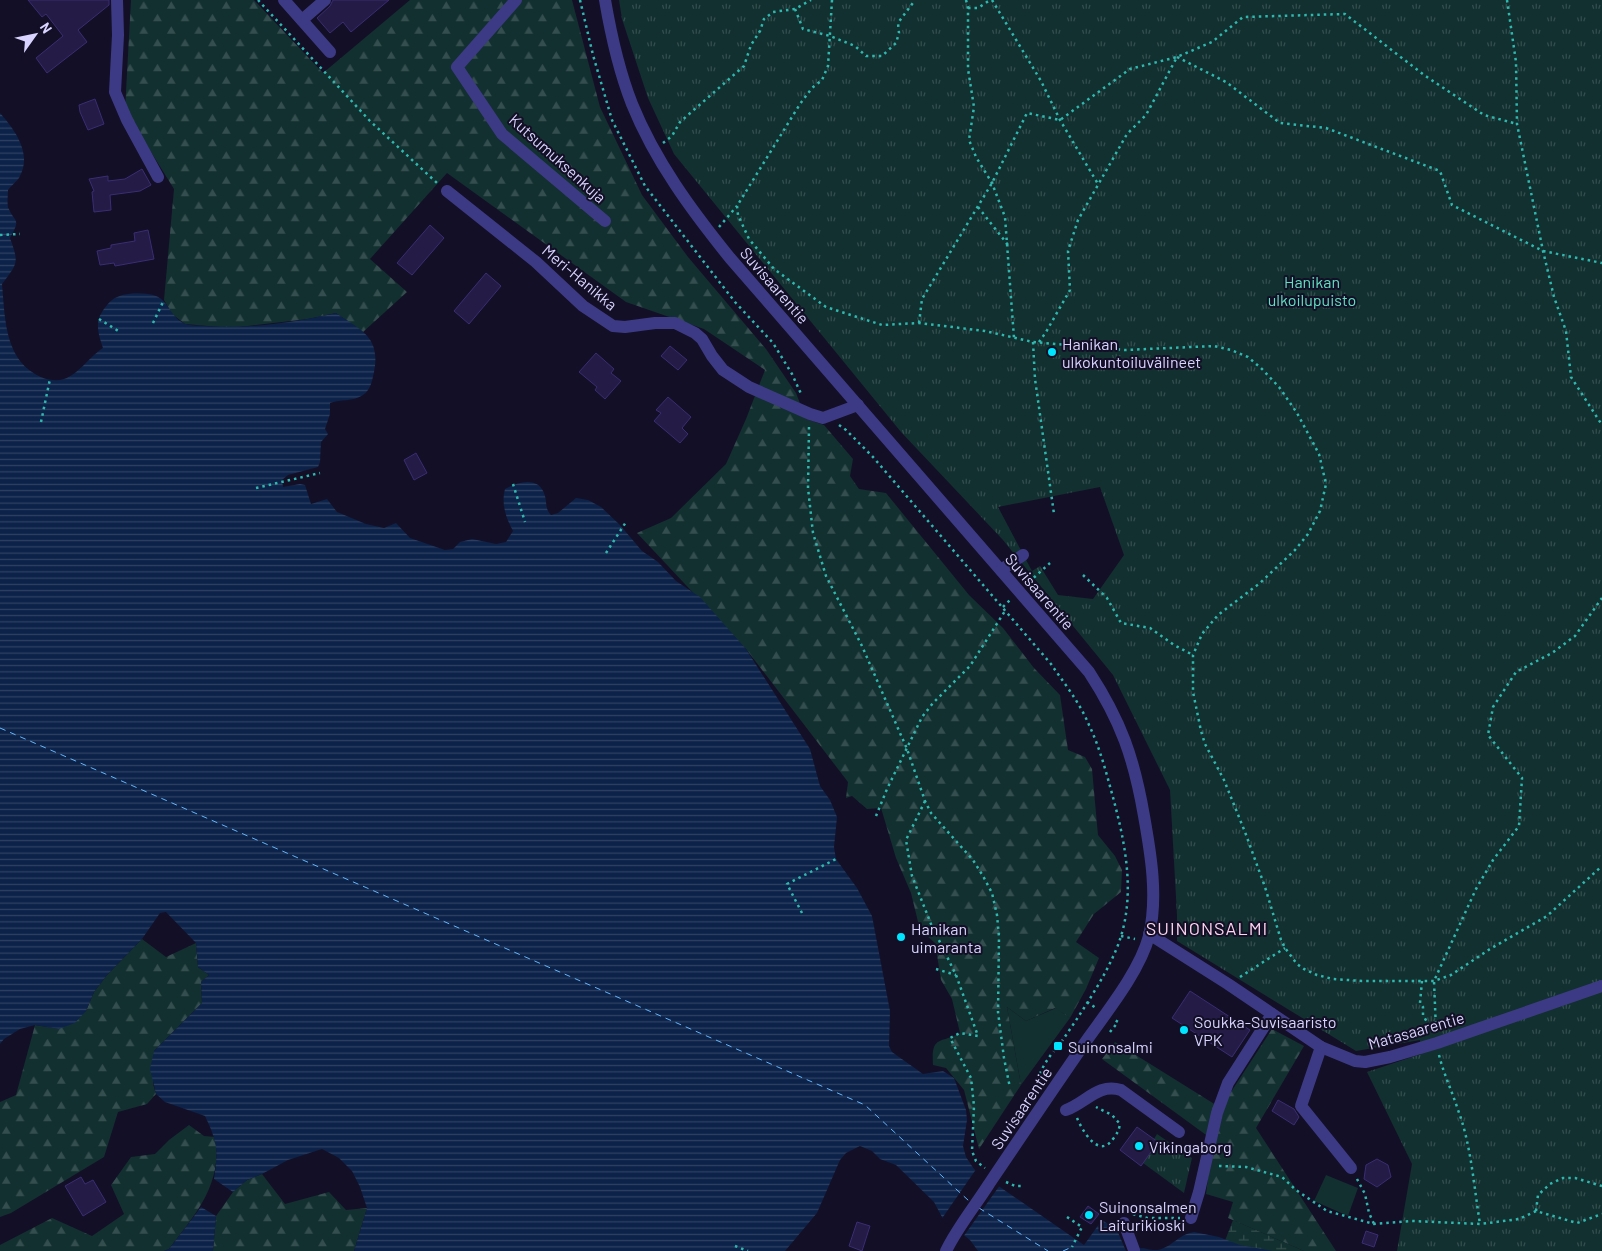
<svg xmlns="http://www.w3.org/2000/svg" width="1602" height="1251" viewBox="0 0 1602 1251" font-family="Barlow,sans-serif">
<defs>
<pattern id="forest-firs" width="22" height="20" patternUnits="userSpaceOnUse" patternTransform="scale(1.25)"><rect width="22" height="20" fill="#12302f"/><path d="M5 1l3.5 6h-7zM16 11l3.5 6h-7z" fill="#344d4e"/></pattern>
<pattern id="wetland-marsh" width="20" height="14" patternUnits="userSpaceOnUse" patternTransform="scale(1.25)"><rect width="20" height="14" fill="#12302f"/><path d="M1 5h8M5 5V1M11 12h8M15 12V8" fill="none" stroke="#344d4e"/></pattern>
<pattern id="park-tufts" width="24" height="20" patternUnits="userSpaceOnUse" patternTransform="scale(1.25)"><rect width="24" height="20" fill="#12302f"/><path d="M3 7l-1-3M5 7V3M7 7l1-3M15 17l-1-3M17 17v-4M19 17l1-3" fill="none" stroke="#344d4e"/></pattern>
<pattern id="water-rules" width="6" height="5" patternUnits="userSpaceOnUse" patternTransform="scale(1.25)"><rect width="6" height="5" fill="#0c2248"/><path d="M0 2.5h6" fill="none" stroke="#2f4163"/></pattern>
</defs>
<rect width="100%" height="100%" fill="#130f26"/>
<g fill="#12302f">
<path d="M 1007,1007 L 1026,1021 L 1056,1008 L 1070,1018 L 1021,1085 Z"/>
<path d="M 1326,1175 L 1358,1188 L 1348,1216 L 1314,1201 Z"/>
</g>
<g fill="url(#forest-firs)">
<path d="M 131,0 L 254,0 L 323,73 L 410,0 L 572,0 L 600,107 L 642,195 L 688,257 L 766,349 L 796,393 L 806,419 L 824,425 L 853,459 L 850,476 L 859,489 L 886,493 L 969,595 L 1003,628 L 1034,668 L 1060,695 L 1068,750 L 1085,757 L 1092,769 L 1098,835 L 1115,856 L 1122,870 L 1121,892 L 1094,914 L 1076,942 L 1099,958 L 1086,989 L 1070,1018 L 1055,1008 L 1026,1021 L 1007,1007 L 1021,1085 L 979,1149 L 964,1090 L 946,1068 L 933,1065 C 931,1035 940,1044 960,1033 L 952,999 L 941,980 L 935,943 L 920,930 L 911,893 L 896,858 L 881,808 L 867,809 L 852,796 L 846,798 L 848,782 L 746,649 L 637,533 L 671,518 L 726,464 L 746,419 L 765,370 L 704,329 L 626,302 L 447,173 L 370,259 L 407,292 L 363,332 L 336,313 L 308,319 L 231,328 L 185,324 L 172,314 L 164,300 L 174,189 L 125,110 Z"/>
<path d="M 142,939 L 166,957 L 196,943 L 198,967 L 209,975 L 201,982 L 202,1003 L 154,1051 L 153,1084 L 156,1094 L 147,1104 L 118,1112 L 104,1157 L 11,1213 L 0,1217 L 0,1102 L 16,1095 L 35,1025 L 59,1029 L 86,1011 L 94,992 L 107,975 Z"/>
<path d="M 1272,1029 L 1304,1046 L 1256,1128 L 1336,1251 L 1304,1251 L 1228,1218 L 1233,1202 L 1206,1194 L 1213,1140 L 1102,1059 L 1115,1042 L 1224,1110 L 1229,1095 Z"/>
<path d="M 189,1125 L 204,1136 L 215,1137 C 223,1184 196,1213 169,1249 L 164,1251 L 0,1251 L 0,1245 L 52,1218 L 92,1236 L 124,1214 L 111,1185 L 131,1157 L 155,1154 L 169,1140 Z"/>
<path d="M 262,1174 L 285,1204 L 329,1192 L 346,1210 L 367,1208 L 354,1251 L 213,1251 L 216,1216 L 233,1192 L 247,1180 Z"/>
</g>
<path fill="url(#wetland-marsh)" d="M 1233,1220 L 1304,1251 L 1221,1251 Z"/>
<g fill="url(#park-tufts)" fill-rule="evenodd">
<path d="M 619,0 L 1602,0 L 1602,1251 L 1397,1251 L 1412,1164 L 1367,1072 L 1421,1054 L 1420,1040 L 1356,1051 L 1177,941 L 1177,915 L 1170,790 L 1113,675 L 1003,540 L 901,432 L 674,154 L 648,98 L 622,19 ZM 1100,487 L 1124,555 L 1093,599 L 1058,595 L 1040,566 L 1032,571 L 998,507 Z"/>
<path d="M 1157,1134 L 1192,1158 L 1184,1193 L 1143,1163 L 1158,1143 L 1154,1139 Z"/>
</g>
<g fill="url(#water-rules)">
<path d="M 0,113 C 15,130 33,154 19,178 C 16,182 11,186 8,190 C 8,195 7,202 8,207 C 14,223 22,217 10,238 C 19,263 18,263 2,284 C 5,315 4,356 35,374 C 43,379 54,382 64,379 C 79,374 90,356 103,348 C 100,339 96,328 99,318 C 101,312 109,301 115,298 C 125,292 146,292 156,296 C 169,301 171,319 186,324 C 191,326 199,325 204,326 C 247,329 294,323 336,313 C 361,330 381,337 374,372 C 372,381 371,389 363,395 C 352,402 341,399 330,403 L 330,414 L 325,429 L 328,434 L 321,442 L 320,462 L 318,467 L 288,475 L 282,480 L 283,487 L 300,484 L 305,485 L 311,504 L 327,499 L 337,512 L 366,524 L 384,528 L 396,523 L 410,538 L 445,550 L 453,549 L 460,542 L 472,539 L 496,544 L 506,542 L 513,531 C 506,518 501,504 505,489 C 519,481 540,476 545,496 C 547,503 545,509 551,515 L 558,513 L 576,498 L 588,500 L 601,507 L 620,525 L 642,551 L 658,562 L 676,581 L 700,597 L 746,649 L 810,749 L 820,786 L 830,800 L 837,817 L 834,847 L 836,859 L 857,888 L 872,916 L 890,1011 L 889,1046 L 892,1052 L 923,1074 L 943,1071 L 954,1078 L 966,1110 L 967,1120 L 963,1146 L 966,1157 L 974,1169 L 1084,1245 L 1102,1220 L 1117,1230 L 1126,1251 L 978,1251 L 970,1240 L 943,1219 L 934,1202 L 896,1165 L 880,1159 L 872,1151 L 860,1146 L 846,1153 L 840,1160 L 817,1213 L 785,1251 L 354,1251 L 367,1208 L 360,1187 L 352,1171 L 339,1158 L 322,1149 L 288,1160 L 262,1174 L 247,1180 L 233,1192 L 214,1179 C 218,1150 218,1143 205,1116 L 165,1102 L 156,1094 L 150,1069 L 154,1051 L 202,1003 L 201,982 L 209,975 L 198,967 L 196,943 L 166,912 L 160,913 L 142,939 L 107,975 L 94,992 L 86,1011 L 75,1023 L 59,1029 L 35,1025 L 20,1029 L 4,1039 L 0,1044 Z"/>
<path d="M 201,1207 L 216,1216 L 213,1251 L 164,1251 L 169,1249 Z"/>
<path d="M 1194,1232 L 1219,1237 L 1240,1245 L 1273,1251 L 1131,1251 C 1144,1245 1146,1251 1158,1250 C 1174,1246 1177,1235 1194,1232 Z"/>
</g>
<path fill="#130f26" d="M 977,1168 L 1000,1185 L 963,1237 L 941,1220 Z"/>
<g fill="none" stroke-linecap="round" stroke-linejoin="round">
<g stroke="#62b6ff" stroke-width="1" stroke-dasharray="6 5" stroke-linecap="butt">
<path d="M 0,728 L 865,1105 L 969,1201"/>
<path d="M 979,1208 L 1048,1251"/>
<path d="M 1063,1251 L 1072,1247"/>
</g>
</g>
<g fill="#241b47" stroke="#3b2d73">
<path d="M 28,0 L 109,0 L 109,5 L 78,30 L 87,42 L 47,73 L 36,58 L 63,36 L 46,14 L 42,17 Z"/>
<path d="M 333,0 L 389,0 L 351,32 L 343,22 L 330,33 L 317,18 L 330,6 Z"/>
<path d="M 95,99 L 104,124 L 88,130 L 80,112 L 79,105 Z"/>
<path d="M 142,169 L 151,185 L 140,191 L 110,195 L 111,210 L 94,212 L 92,192 L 94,191 L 89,179 L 108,176 L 108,181 L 125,179 Z"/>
<path d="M 430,225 L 444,238 L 412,275 L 397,263 Z"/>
<path d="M 148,230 L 154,259 L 115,266 L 114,263 L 100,265 L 97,251 L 111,248 L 111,245 L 135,241 L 134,233 Z"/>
<path d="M 486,273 L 501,286 L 469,324 L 454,311 Z"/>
<path d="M 670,346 L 687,360 L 678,370 L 661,356 Z"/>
<path d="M 596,353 L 614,369 L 611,373 L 621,381 L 605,399 L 595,390 L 597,387 L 579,372 Z"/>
<path d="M 668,397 L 691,417 L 682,428 L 688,434 L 680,443 L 654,421 L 661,413 L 656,410 Z"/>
<path d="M 416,453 L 427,473 L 414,480 L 404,460 Z"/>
<path d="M 1190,991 L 1250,1030 L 1232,1057 L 1172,1018 Z"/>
<path d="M 1278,1100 L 1294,1109 L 1299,1117 L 1294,1125 L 1272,1111 Z"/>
<path d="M 1137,1127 L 1158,1142 L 1141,1166 L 1120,1150 Z"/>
<path d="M 1377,1159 L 1388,1165 L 1391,1177 L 1377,1187 L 1364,1179 L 1366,1165 Z"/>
<path d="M 81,1177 L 85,1184 L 93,1180 L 106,1202 L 83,1216 L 65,1186 Z"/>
<path d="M 1088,1206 L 1099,1214 L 1091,1224 L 1080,1217 Z"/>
<path d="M 857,1222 L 870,1226 L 862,1251 L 849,1246 Z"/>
<path d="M 1366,1231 L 1378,1235 L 1374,1247 L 1362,1243 Z"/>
</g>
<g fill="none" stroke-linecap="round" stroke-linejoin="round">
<g stroke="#2fb8b0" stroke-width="2.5" stroke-dasharray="2.5 4" stroke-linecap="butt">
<path d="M 258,0 L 370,121 L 437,183"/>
<path d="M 580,0 L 593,55 L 612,120 L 645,186 L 735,302 L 773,343 L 792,374 L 802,396"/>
<path d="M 832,0 L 828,66 L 822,80 L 812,88 L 800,104 L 737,206 L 738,215 L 749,239 L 774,269 L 826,307 L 882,325 L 919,323 L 985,331 L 1033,342 L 1125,350 L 1214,346 L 1231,350 L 1248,357 L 1262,369 L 1279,387 L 1297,413 L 1319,454 L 1326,484 L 1320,511 L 1308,534 L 1295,550 L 1260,583 L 1218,615 L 1202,634 L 1193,655 L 1193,692 L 1201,731 L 1205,744 L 1224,780 L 1245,832 L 1265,887 L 1281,940 L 1285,948 L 1297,964 L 1304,969 L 1317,975 L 1333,979 L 1362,981 L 1434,981 L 1451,975 L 1490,949 L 1547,916 L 1602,866"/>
<path d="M 966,0 L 968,8 L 968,69 L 974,107 L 969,140 L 976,157 L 992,183 L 1005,217 L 1014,338"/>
<path d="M 992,0 L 1041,81 L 1060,120 L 1098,184"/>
<path d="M 1507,0 L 1516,62 L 1517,124 L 1543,251 L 1554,297 L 1566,331 L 1571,377 L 1602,425"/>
<path d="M 968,8 L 978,8 L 990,0"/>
<path d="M 795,9 L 803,29 L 830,36 L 855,46 L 866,56 L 882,56 L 896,43 L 899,33 L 898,23 L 915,0"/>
<path d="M 1177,57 L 1226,82 L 1280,123 L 1326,128 L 1440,171 L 1452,205 L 1543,251 L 1602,263"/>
<path d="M 663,143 L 672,136 L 680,122 L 744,66 L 751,45 L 760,31 L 764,19 L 773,12 L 795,9 L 811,0"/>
<path d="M 978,207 L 1008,245"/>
<path d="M 719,227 L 737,206"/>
<path d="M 0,235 L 20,234"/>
<path d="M 99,319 L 120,332"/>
<path d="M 153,323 L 164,300"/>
<path d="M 919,323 L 922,299 L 992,183 L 1027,113 L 1060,120 L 1130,69 L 1177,57 L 1212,42 L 1243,17 L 1345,14 L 1424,75 L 1484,115 L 1517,124"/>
<path d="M 1033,342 L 1035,379 L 1054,514"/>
<path d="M 1039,342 L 1046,332 L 1070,290 L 1068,251 L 1078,220 L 1127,134 L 1146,115 L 1177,57"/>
<path d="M 41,422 L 50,379"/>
<path d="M 839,425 L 846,430 L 873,457 L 1051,664 C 1064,683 1080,703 1089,725 C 1099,746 1105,768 1111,790 C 1125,841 1138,898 1116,950 C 1103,981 1079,1016 1060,1044 C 1056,1049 1051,1054 1048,1059 C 1040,1070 1036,1085 1031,1097"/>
<path d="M 809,427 L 808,488 L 813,533 L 826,576 L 862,646 L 907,749 L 925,801 L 931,813 L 973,860 L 983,876 L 992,893 L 997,915 L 999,937 L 998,1012 L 1004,1058 L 1010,1088"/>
<path d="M 513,484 L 525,522"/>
<path d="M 256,488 L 320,473"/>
<path d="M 606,553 L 626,522"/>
<path d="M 1083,575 L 1107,598 L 1121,623 L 1150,628 L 1174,645 L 1193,655"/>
<path d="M 1029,582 L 1050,563"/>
<path d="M 1003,607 L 1010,600"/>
<path d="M 925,801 L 906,840 L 912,876 L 931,924 L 956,975 L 978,1036 L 960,1033 L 950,1038 L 971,1078 L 974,1106 L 972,1151 L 976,1161 L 985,1168"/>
<path d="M 876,816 L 887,789 L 922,717 L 933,703 L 970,666 L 1005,611"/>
<path d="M 802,913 L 787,884 L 836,859"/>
<path d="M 1121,936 L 1135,939"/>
<path d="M 936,969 L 956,975"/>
<path d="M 1240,977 L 1285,948"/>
<path d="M 1422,981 L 1420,1003 L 1423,1007 L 1423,1015 L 1432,1031"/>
<path d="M 1087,1002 L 1096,1008"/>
<path d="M 1436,1030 L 1434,981 L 1476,889 L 1493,860 L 1519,826 L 1522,778 L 1488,735 L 1493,707 L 1516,672 L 1552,653 L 1575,636 L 1602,598"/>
<path d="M 1110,1032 L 1118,1022 L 1115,1020"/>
<path d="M 1439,1055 C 1444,1075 1452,1091 1458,1110 C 1471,1144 1474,1187 1480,1224"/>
<path d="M 1077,1118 C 1083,1132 1099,1159 1113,1139 C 1117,1134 1119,1130 1120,1124 L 1112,1115 L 1096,1107"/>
<path d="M 1219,1166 L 1246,1167 L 1282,1177 L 1296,1190 L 1327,1211 L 1374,1224 L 1412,1221 L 1480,1224 L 1519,1219 L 1536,1211 L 1577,1223 L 1602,1214"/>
<path d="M 1357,1179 L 1365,1194 L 1369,1213 L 1374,1224"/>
<path d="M 1006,1182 L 1015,1186 L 1024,1186"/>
<path d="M 1536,1211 L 1538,1195 L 1550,1184 L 1563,1178 L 1575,1178 L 1602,1186"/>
<path d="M 1133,1214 L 1147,1218 L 1180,1218"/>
<path d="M 1067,1217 L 1082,1227 L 1072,1247"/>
<path d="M 735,1246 L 748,1251"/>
</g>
<g stroke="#3d3a85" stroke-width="12">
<path d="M 117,0 L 118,35 L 115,92 L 127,120 L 158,177"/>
<path d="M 284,0 L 330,52"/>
<path d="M 516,0 L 457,67 L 502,134 L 605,221"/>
<path d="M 605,0 C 611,35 619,71 632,104 C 655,161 692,211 730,258 L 1089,672 C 1121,721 1134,758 1144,816 C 1151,855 1158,897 1149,936 C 1140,970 1109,1009 1089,1037 C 1055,1086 1022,1135 989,1184 C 975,1206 957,1228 946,1251"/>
<path d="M 302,20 L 325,0"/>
<path d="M 447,191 L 536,262 L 583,306 L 613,326 L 625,327 L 655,323 L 675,323 L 695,333 L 702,339 L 712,356 L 723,370 L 749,387 L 810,414 L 823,418 L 858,405"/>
<path d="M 1001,570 L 1023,555"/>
<path d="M 1149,934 L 1228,984 L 1321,1047 L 1355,1061 L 1365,1062 L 1390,1057 L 1437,1043 L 1602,986"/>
<path d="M 1321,1047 L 1301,1106 L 1351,1168"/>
<path d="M 1066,1110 C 1087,1102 1098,1083 1121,1090 L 1179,1132"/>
<path d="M 1191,1218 L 1199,1192 L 1217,1113 L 1228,1083 L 1272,1014"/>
<path d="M 1124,1223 L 1134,1250"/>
</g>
</g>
<g fill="#00e5ff" stroke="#130f26" stroke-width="2">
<circle cx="1052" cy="352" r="5"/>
<circle cx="901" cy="937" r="5"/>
<circle cx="1184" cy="1030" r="5"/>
<rect x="1053" y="1041" width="10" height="10" rx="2.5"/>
<circle cx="1139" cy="1146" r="5"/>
<circle cx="1089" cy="1215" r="5"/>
</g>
<g text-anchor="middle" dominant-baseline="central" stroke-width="4" stroke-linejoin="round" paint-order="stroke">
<g font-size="16" fill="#d9d4ff" stroke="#130f26">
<text transform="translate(558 158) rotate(42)">Kutsumuksenkuja</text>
<text transform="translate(580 277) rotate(40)">Meri-Hanikka</text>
<text transform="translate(775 285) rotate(49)">Suvisaarentie</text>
<text transform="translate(1040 591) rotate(49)">Suvisaarentie</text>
<text transform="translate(1416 1030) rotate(-16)">Matasaarentie</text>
<text transform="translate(1021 1108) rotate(-56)">Suvisaarentie</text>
</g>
<g font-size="16" fill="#5fe0c0" stroke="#130f26">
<text x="1312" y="281">Hanikan<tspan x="1312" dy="18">ulkoilupuisto</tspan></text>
</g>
<g font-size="16" fill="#d9d4ff" stroke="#130f26" text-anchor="start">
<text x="1062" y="343">Hanikan<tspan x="1062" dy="18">ulkokuntoiluvälineet</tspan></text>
<text x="911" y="928">Hanikan<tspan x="911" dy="18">uimaranta</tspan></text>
<text x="1194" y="1021">Soukka-Suvisaaristo<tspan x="1194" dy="18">VPK</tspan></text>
<text x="1068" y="1046">Suinonsalmi</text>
<text x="1149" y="1146">Vikingaborg</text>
<text x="1099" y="1206">Suinonsalmen<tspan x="1099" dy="18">Laiturikioski</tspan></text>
</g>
<g font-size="18" letter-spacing="1" fill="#ffd6f0" stroke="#130f26">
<text x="1207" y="928">SUINONSALMI</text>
</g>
</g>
<g transform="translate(35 35) rotate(57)" stroke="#130f26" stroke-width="4" paint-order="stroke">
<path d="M0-4L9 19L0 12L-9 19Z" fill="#d9d4ff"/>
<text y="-8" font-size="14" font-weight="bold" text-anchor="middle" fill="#d9d4ff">N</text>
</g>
</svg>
